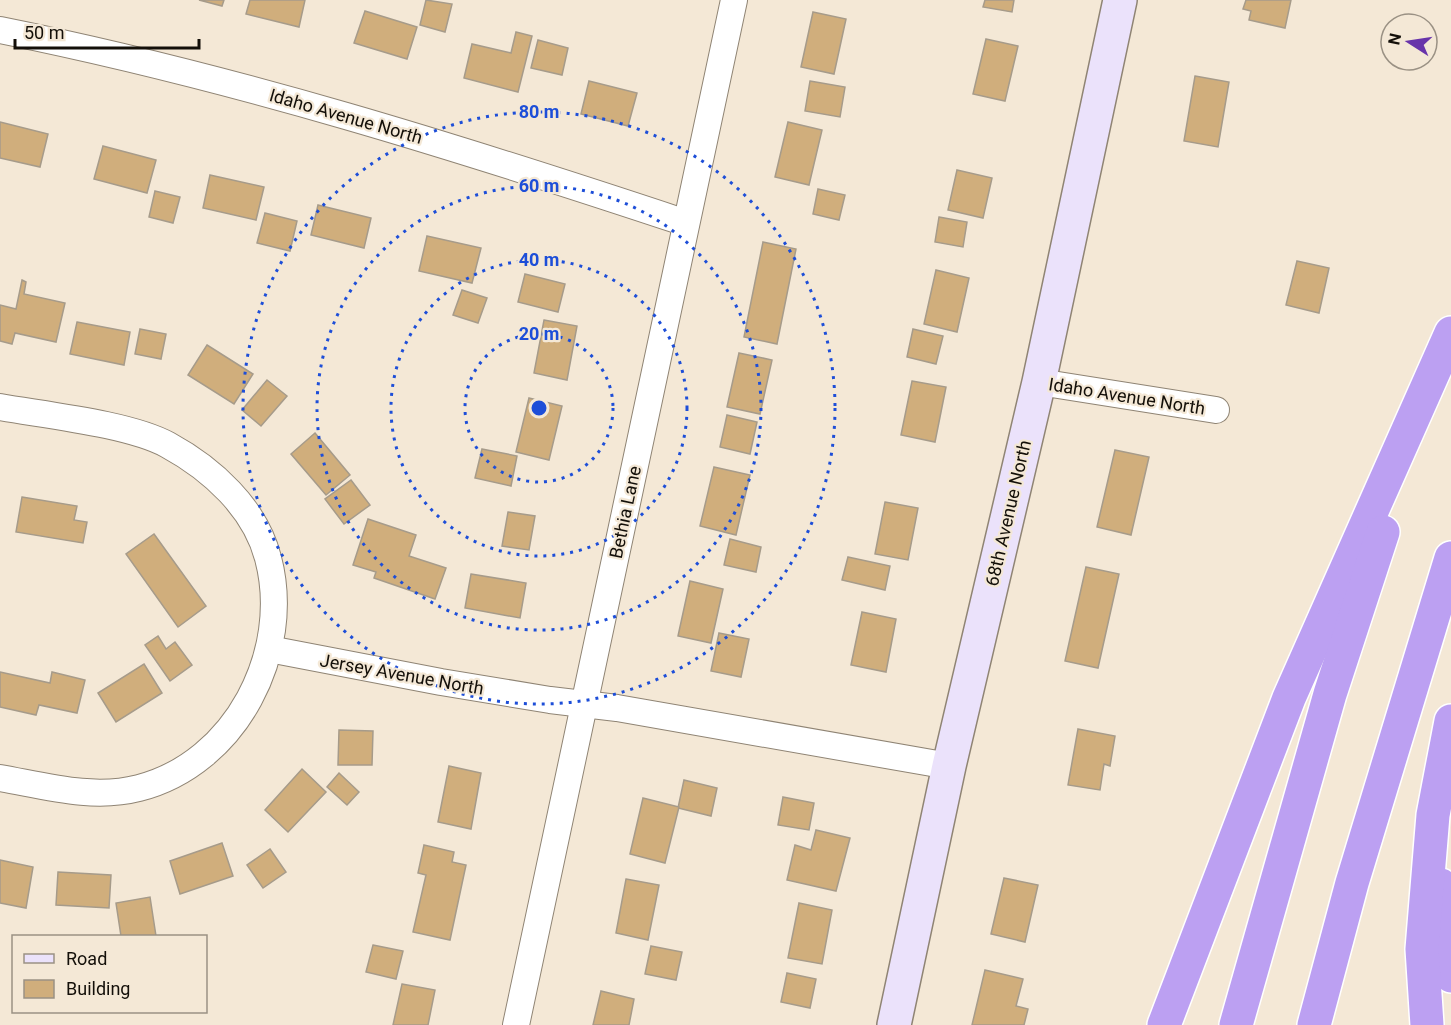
<svg xmlns="http://www.w3.org/2000/svg" width="1451" height="1025" viewBox="0 0 1451 1025" font-family="Roboto,sans-serif">
<rect width="100%" height="100%" fill="#f4e8d6"/>
<g fill="#d0ae7c" stroke="#a69b8a" stroke-width="1.5">
<path d="M 199,0 L 224,0 L 222,6 Z"/>
<path d="M 250,0 L 305,0 L 299,27 L 246,14 Z"/>
<path d="M 426,0 L 452,4 L 445,32 L 420,25 Z"/>
<path d="M 985,0 L 1014,0 L 1012,12 L 983,7 Z"/>
<path d="M 1246,0 L 1291,0 L 1285,28 L 1249,20 L 1251,11 L 1243,9 Z"/>
<path d="M 365,11 L 417,27 L 407,59 L 354,43 Z"/>
<path d="M 813,12 L 846,19 L 834,74 L 801,67 Z"/>
<path d="M 516,32 L 532,36 L 518,92 L 464,78 L 472,44 L 511,53 Z"/>
<path d="M 986,39 L 1018,46 L 1005,101 L 973,94 Z"/>
<path d="M 538,40 L 568,48 L 562,75 L 531,68 Z"/>
<path d="M 1195,76 L 1229,82 L 1218,147 L 1184,141 Z"/>
<path d="M 589,81 L 637,93 L 628,126 L 581,114 Z"/>
<path d="M 810,81 L 845,87 L 840,117 L 805,111 Z"/>
<path d="M 0,122 L 48,134 L 40,167 L 0,158 Z"/>
<path d="M 788,122 L 822,130 L 809,185 L 775,177 Z"/>
<path d="M 103,146 L 156,160 L 147,193 L 94,179 Z"/>
<path d="M 957,170 L 992,178 L 983,218 L 948,210 Z"/>
<path d="M 210,175 L 264,187 L 256,220 L 203,208 Z"/>
<path d="M 818,189 L 845,195 L 839,220 L 813,214 Z"/>
<path d="M 155,191 L 180,197 L 173,223 L 149,217 Z"/>
<path d="M 318,205 L 371,218 L 364,248 L 311,235 Z"/>
<path d="M 265,213 L 297,221 L 290,251 L 257,243 Z"/>
<path d="M 939,217 L 967,222 L 963,247 L 935,242 Z"/>
<path d="M 427,236 L 481,248 L 472,283 L 419,271 Z"/>
<path d="M 763,242 L 796,249 L 777,344 L 744,337 Z"/>
<path d="M 1297,261 L 1329,268 L 1319,313 L 1286,305 Z"/>
<path d="M 936,270 L 969,278 L 957,332 L 924,324 Z"/>
<path d="M 525,274 L 565,284 L 558,312 L 518,302 Z"/>
<path d="M 22,280 L 26,282 L 24,294 L 65,303 L 56,342 L 15,333 L 12,344 L 0,341 L 0,305 L 16,309 Z"/>
<path d="M 462,290 L 487,298 L 478,323 L 453,315 Z"/>
<path d="M 544,320 L 577,326 L 567,380 L 534,373 Z"/>
<path d="M 77,322 L 130,332 L 124,365 L 70,354 Z"/>
<path d="M 140,329 L 166,334 L 161,359 L 135,354 Z"/>
<path d="M 913,329 L 943,336 L 936,364 L 907,357 Z"/>
<path d="M 207,345 L 253,374 L 234,404 L 188,375 Z"/>
<path d="M 739,353 L 772,360 L 760,414 L 727,407 Z"/>
<path d="M 267,380 L 287,396 L 261,426 L 242,410 Z"/>
<path d="M 912,381 L 946,387 L 935,442 L 901,435 Z"/>
<path d="M 529,398 L 562,406 L 549,460 L 516,452 Z"/>
<path d="M 727,415 L 757,422 L 750,454 L 720,447 Z"/>
<path d="M 315,433 L 350,475 L 326,495 L 291,454 Z"/>
<path d="M 482,449 L 517,456 L 511,486 L 475,478 Z"/>
<path d="M 1115,450 L 1149,457 L 1131,535 L 1097,527 Z"/>
<path d="M 714,467 L 750,475 L 736,535 L 700,526 Z"/>
<path d="M 351,480 L 370,505 L 344,524 L 325,499 Z"/>
<path d="M 22,497 L 77,506 L 74,520 L 87,522 L 83,543 L 16,532 Z"/>
<path d="M 885,502 L 918,508 L 908,560 L 875,554 Z"/>
<path d="M 508,512 L 535,516 L 529,550 L 502,546 Z"/>
<path d="M 368,519 L 416,535 L 409,556 L 446,568 L 435,599 L 374,578 L 376,572 L 353,565 Z"/>
<path d="M 154,534 L 206,606 L 178,627 L 126,554 Z"/>
<path d="M 730,539 L 761,547 L 756,572 L 724,565 Z"/>
<path d="M 848,557 L 890,566 L 885,590 L 842,580 Z"/>
<path d="M 1086,567 L 1119,574 L 1098,668 L 1065,661 Z"/>
<path d="M 471,574 L 526,583 L 520,618 L 465,608 Z"/>
<path d="M 690,581 L 723,589 L 711,643 L 678,636 Z"/>
<path d="M 862,612 L 896,619 L 886,672 L 851,665 Z"/>
<path d="M 719,633 L 749,639 L 741,677 L 711,671 Z"/>
<path d="M 158,636 L 166,649 L 175,642 L 192,665 L 170,681 L 145,645 Z"/>
<path d="M 144,664 L 162,693 L 116,722 L 98,693 Z"/>
<path d="M 0,672 L 50,683 L 52,672 L 85,680 L 77,713 L 39,705 L 36,715 L 0,707 Z"/>
<path d="M 1078,729 L 1115,736 L 1110,766 L 1104,764 L 1100,790 L 1068,785 Z"/>
<path d="M 339,730 L 373,731 L 372,765 L 338,765 Z"/>
<path d="M 449,766 L 481,773 L 471,829 L 438,822 Z"/>
<path d="M 302,769 L 326,792 L 288,832 L 265,810 Z"/>
<path d="M 339,773 L 359,792 L 347,805 L 327,787 Z"/>
<path d="M 684,780 L 717,788 L 711,816 L 678,808 Z"/>
<path d="M 783,797 L 814,803 L 809,830 L 778,825 Z"/>
<path d="M 643,798 L 679,807 L 665,863 L 630,854 Z"/>
<path d="M 816,830 L 850,838 L 836,891 L 787,880 L 795,845 L 811,850 Z"/>
<path d="M 222,843 L 233,876 L 180,894 L 170,861 Z"/>
<path d="M 424,845 L 454,852 L 452,862 L 466,865 L 450,940 L 413,932 L 426,875 L 418,873 Z"/>
<path d="M 270,849 L 286,872 L 263,888 L 247,865 Z"/>
<path d="M 0,860 L 33,867 L 26,908 L 0,903 Z"/>
<path d="M 58,872 L 111,875 L 109,908 L 56,905 Z"/>
<path d="M 1004,878 L 1038,885 L 1025,942 L 991,934 Z"/>
<path d="M 626,879 L 659,885 L 648,940 L 616,933 Z"/>
<path d="M 150,897 L 156,936 L 121,936 L 116,903 Z"/>
<path d="M 799,903 L 832,910 L 822,964 L 788,958 Z"/>
<path d="M 373,945 L 403,951 L 396,979 L 366,972 Z"/>
<path d="M 651,946 L 682,952 L 676,980 L 645,974 Z"/>
<path d="M 985,970 L 1023,979 L 1016,1006 L 1028,1009 L 1024,1025 L 972,1025 Z"/>
<path d="M 787,973 L 816,979 L 810,1008 L 781,1002 Z"/>
<path d="M 402,984 L 435,990 L 428,1025 L 393,1025 Z"/>
<path d="M 601,991 L 634,999 L 629,1025 L 593,1025 Z"/>
</g>
<g fill="none" stroke-linecap="round" stroke-linejoin="round">
<g stroke="#8f8474" stroke-width="28">
<g id="street">
<path d="M 0,30 C 234,77 460,148 686,223"/>
<path d="M 1039,382 L 1216,410"/>
<path d="M 0,407 C 45,415 130,424 168,445 C 212,469 255,508 268,558 C 293,652 236,763 139,788 C 93,800 45,786 0,778"/>
<path d="M 269,649 L 441,682 L 550,700 L 617,708 L 949,766"/>
<path d="M 516,1025 L 734,0"/>
</g>
</g>
<g stroke="#8f8474" stroke-width="36">
<path id="secondary" d="M 894,1025 L 949,766 L 1039,382 L 1120,0"/>
</g>
<g stroke="#fff" stroke-width="36">
<g id="highway">
<path d="M 1441,885 L 1451,976"/>
<path d="M 1164,1025 L 1289,698 L 1451,333"/>
<path d="M 1236,1025 L 1330,694 L 1383,532"/>
<path d="M 1314,1025 L 1352,883 L 1451,558"/>
<path d="M 1427,1025 L 1422,949 L 1433,815 L 1451,721"/>
</g>
</g>
<use href="#street" stroke="#fff" stroke-width="26"/>
<use href="#secondary" stroke="#ebe2fb" stroke-width="33"/>
<use href="#highway" stroke="#bca0f2" stroke-width="33"/>
</g>
<g fill="none" stroke="#1d4ed8" stroke-width="3" stroke-dasharray="3 6">
<circle cx="539" cy="408" r="74"/>
<circle cx="539" cy="408" r="148"/>
<circle cx="539" cy="408" r="222"/>
<circle cx="539" cy="408" r="296"/>
</g>
<g text-anchor="middle" dominant-baseline="central" stroke-width="4.5" stroke-linejoin="round" paint-order="stroke">
<g font-size="18" fill="#130f09" stroke="#f4e8d6">
<text transform="translate(346 116) rotate(16)">Idaho Avenue North</text>
<text transform="translate(1127 396) rotate(9)">Idaho Avenue North</text>
<text transform="translate(625 512) rotate(-78)">Bethia Lane</text>
<text transform="translate(1008 513) rotate(-77)">68th Avenue North</text>
<text transform="translate(402 674) rotate(10)">Jersey Avenue North</text>
</g>
</g>
<circle cx="539" cy="408" r="9" fill="#1d4ed8" stroke="#f4e8d6" stroke-width="3"/>
<g font-size="18" text-anchor="middle" font-weight="bold" fill="#1d4ed8" stroke="#f4e8d6" stroke-width="4.5" stroke-linejoin="round" paint-order="stroke">
<text x="539" y="118">80 m</text>
<text x="539" y="192">60 m</text>
<text x="539" y="266">40 m</text>
<text x="539" y="340">20 m</text>
</g>
<rect x="12" y="935" width="195" height="78" fill="#f4e8d6" stroke="#9a9184" stroke-width="1.5"/>
<rect x="24" y="954" width="30" height="9" fill="#ebe2fb" stroke="#9a9184" stroke-width="1.5"/>
<text x="66" y="965" font-size="18" fill="#130f09">Road</text>
<rect x="24" y="980" width="30" height="18" fill="#d0ae7c" stroke="#9a9184" stroke-width="1.5"/>
<text x="66" y="995" font-size="18" fill="#130f09">Building</text>
<g transform="translate(1409 42) rotate(282)"><circle r="28" fill="#f4e8d6" stroke="#9a9184" stroke-width="1.5"/>
<path d="M0-4.5L10 22L0 15L-10 22Z" fill="#6834aa"/>
<text y="-9" font-size="16" font-weight="bold" text-anchor="middle" fill="#130f09">N</text>
</g>
<path d="M15 39v9h184v-9" fill="none" stroke="#130f09" stroke-width="3"/>
<text x="24" y="39" font-size="18" fill="#130f09" stroke="#f4e8d6" stroke-width="4.5" paint-order="stroke">50 m</text>
</svg>
